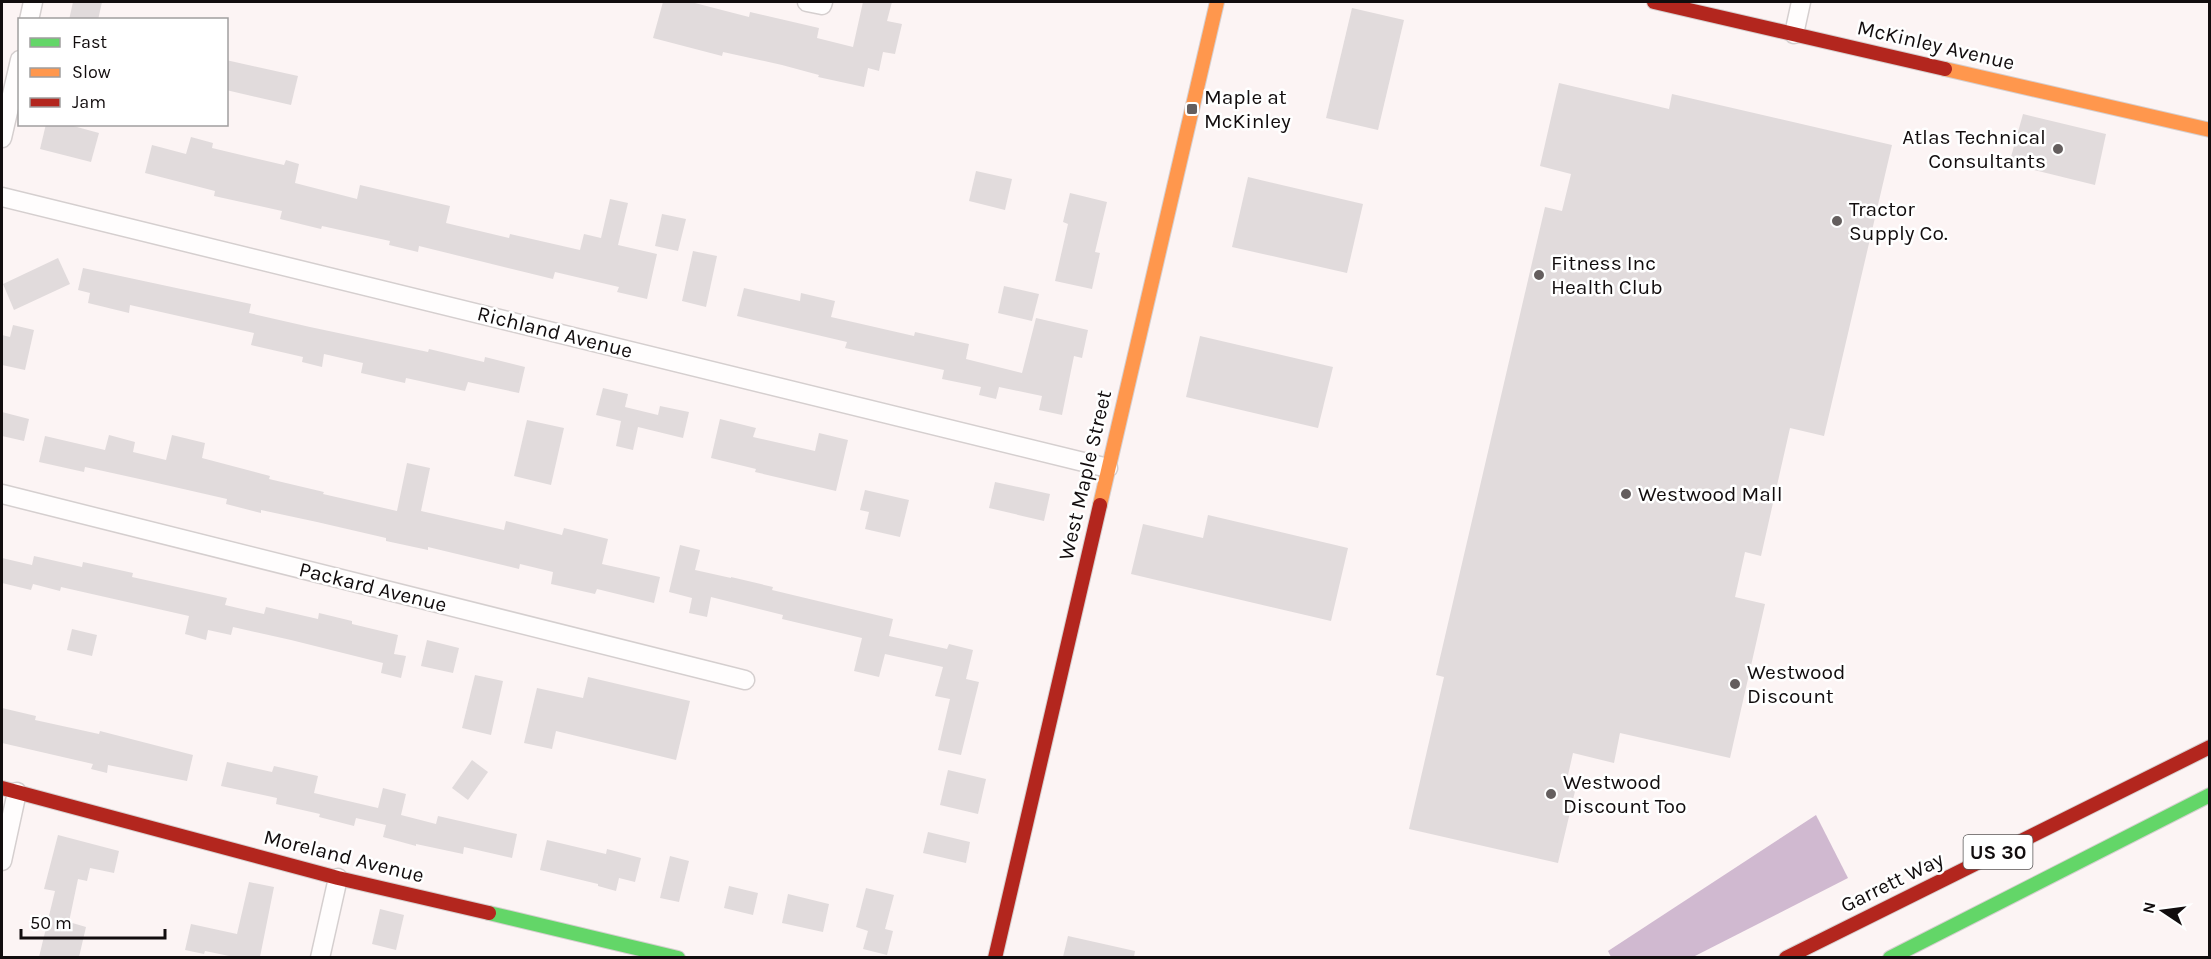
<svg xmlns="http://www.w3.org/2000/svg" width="2211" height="959" viewBox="0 0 2211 959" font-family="Karla,sans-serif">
<rect width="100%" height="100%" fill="#fcf4f4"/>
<path fill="#d0b9d0" d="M 1816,815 L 1848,878 L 1693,957 L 1611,957 L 1608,951 Z"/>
<g fill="#e1dbdc">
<path d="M 73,2 L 102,2 L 98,20 L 69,20 Z"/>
<path d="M 663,2 L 691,2 L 749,17 L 750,12 L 819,28 L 817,38 L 853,47 L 863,2 L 892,2 L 887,21 L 902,24 L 895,54 L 883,52 L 879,71 L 868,68 L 864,87 L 818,77 L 819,75 L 782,65 L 723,52 L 722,56 L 653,38 Z"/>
<path d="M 1352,8 L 1404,20 L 1378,130 L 1326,118 Z"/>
<path d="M 226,60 L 298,76 L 291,105 L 226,90 Z"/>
<path d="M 1559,83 L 1669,109 L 1672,94 L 1892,145 L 1824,436 L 1790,428 L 1761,556 L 1745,552 L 1735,597 L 1765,604 L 1730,758 L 1620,733 L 1614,763 L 1573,753 L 1566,784 L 1576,787 L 1558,863 L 1409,829 L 1444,677 L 1436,675 L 1545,207 L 1562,211 L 1571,174 L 1540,166 Z"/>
<path d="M 2023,114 L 2106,134 L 2095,185 L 2009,164 Z"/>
<path d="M 46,124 L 66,124 L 99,133 L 91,162 L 40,149 Z"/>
<path d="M 191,137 L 213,143 L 212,148 L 284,165 L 286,160 L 299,164 L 295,183 L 357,199 L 360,185 L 450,206 L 446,223 L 509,238 L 510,234 L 580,250 L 584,234 L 601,238 L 610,199 L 628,203 L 618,245 L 657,254 L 647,299 L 617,292 L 619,287 L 555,272 L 553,279 L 419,246 L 418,252 L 389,245 L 390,241 L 322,226 L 321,229 L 280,219 L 282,211 L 214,196 L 215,191 L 145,173 L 152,145 L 186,154 Z"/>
<path d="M 976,171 L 1012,179 L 1005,210 L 969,201 Z"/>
<path d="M 1248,177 L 1363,204 L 1347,273 L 1232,247 Z"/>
<path d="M 1070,193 L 1107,202 L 1095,252 L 1100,253 L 1092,289 L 1055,281 L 1068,224 L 1063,222 Z"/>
<path d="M 662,214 L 686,219 L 678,251 L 655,246 Z"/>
<path d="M 693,251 L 717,256 L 706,307 L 682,301 Z"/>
<path d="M 58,258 L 70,284 L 14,310 L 3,284 Z"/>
<path d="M 83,268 L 251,304 L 249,313 L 310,327 L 428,352 L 429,349 L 484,362 L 485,357 L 525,367 L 519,393 L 468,382 L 465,391 L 406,378 L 405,383 L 361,373 L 363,363 L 324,354 L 322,367 L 302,362 L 303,357 L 251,345 L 254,333 L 130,305 L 129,313 L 88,303 L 90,293 L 78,290 Z"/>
<path d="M 1004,286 L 1039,294 L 1032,321 L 998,313 Z"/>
<path d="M 744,288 L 800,301 L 801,293 L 835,301 L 831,317 L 914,336 L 915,332 L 969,344 L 966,359 L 1022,373 L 1036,318 L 1088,330 L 1082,358 L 1074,356 L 1062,415 L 1039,410 L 1042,396 L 999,387 L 996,399 L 979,395 L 981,387 L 942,379 L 944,370 L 845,348 L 847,342 L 737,316 Z"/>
<path d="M 13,325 L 34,330 L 25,370 L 2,365 L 2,335 L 10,337 Z"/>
<path d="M 1200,336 L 1333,367 L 1318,428 L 1186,397 Z"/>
<path d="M 603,388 L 628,394 L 625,407 L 658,415 L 660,406 L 689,412 L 683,438 L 638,427 L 633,450 L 616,446 L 621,421 L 596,415 Z"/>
<path d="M 2,412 L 29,419 L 24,441 L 2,436 Z"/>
<path d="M 720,419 L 756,428 L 753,437 L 815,451 L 819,433 L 848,440 L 836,491 L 755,472 L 756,469 L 711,458 Z"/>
<path d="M 527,420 L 564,428 L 551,485 L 514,476 Z"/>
<path d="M 109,435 L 135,442 L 133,452 L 166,460 L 172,435 L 205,443 L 202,458 L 270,476 L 269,479 L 324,492 L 323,494 L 397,511 L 407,463 L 430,468 L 421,511 L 504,530 L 506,521 L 562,535 L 564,528 L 608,539 L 602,564 L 660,577 L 654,603 L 597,589 L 595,594 L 551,584 L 553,572 L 520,564 L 519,569 L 428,547 L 428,550 L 386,541 L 386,538 L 317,522 L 261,510 L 261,513 L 226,504 L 227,499 L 144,480 L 85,467 L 84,472 L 39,462 L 45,436 L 105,450 Z"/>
<path d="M 995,482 L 1050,494 L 1044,521 L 989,508 Z"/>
<path d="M 865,490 L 909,500 L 900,537 L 865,529 L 869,512 L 860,510 Z"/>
<path d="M 1208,515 L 1348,548 L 1331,621 L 1131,574 L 1143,524 L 1203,538 Z"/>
<path d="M 680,545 L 700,550 L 695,570 L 731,578 L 731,577 L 773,587 L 772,590 L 893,619 L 889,636 L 947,649 L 949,644 L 973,650 L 966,679 L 979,682 L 961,755 L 938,750 L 950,699 L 935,696 L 943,667 L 885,654 L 879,677 L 854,671 L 862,638 L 782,619 L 783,615 L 711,597 L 707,617 L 689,613 L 692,598 L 669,592 Z"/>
<path d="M 34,556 L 82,567 L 83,562 L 133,573 L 132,577 L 227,598 L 225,605 L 264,614 L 266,607 L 318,619 L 319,613 L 352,621 L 352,624 L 398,635 L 394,654 L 406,656 L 401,678 L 381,673 L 383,663 L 291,640 L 233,627 L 231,635 L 208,630 L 206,640 L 185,634 L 189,616 L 61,587 L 60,591 L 33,584 L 31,590 L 2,583 L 2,558 L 32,565 Z"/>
<path d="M 72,629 L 97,635 L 92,656 L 67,650 Z"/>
<path d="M 427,640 L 459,648 L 453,673 L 421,666 Z"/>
<path d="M 475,675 L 503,681 L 491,735 L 462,728 Z"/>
<path d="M 588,677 L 690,701 L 676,760 L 556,731 L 552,749 L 524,743 L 537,688 L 583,698 Z"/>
<path d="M 2,708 L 36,716 L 35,720 L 99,734 L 100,731 L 193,755 L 187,781 L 108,765 L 107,773 L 91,769 L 93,764 L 2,743 Z"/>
<path d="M 472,760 L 488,772 L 468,800 L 452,788 Z"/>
<path d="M 227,762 L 272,772 L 274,766 L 318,776 L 314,793 L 378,808 L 383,788 L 406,794 L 401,815 L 436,824 L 438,816 L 517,834 L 512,858 L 464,847 L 463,854 L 416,844 L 416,846 L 383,837 L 386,825 L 356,818 L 354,826 L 319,817 L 320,814 L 276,804 L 277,798 L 221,786 Z"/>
<path d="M 948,770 L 986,779 L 978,814 L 940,805 Z"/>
<path d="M 928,832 L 970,842 L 966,863 L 923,853 Z"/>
<path d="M 58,835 L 119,851 L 114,873 L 90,868 L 87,881 L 78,879 L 69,922 L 86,927 L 79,957 L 39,957 L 55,891 L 44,889 Z"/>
<path d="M 547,840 L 606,854 L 607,849 L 641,858 L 635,882 L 619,878 L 616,891 L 598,886 L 598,884 L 540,870 Z"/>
<path d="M 670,856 L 689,861 L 679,902 L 660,898 Z"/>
<path d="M 249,882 L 274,887 L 260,957 L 234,957 L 205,951 L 204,954 L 185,950 L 191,924 L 237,934 Z"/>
<path d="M 729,886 L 758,893 L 753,915 L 724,908 Z"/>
<path d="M 866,888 L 894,895 L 885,929 L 893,931 L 887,955 L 863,949 L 868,931 L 856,927 Z"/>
<path d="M 788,894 L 829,904 L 823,932 L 782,923 Z"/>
<path d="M 380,909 L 404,915 L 396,950 L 372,944 Z"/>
<path d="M 1068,936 L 1135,951 L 1134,957 L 1063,957 Z"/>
</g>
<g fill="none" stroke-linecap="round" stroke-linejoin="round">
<g stroke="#d5cfcf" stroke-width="21">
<g id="street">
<path d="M 807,2 L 822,5 L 823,2"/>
<path d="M 29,20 L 33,2"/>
<path d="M 1794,34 L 1801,2"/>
<path d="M 2,138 L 20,60"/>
<path d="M 2,197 L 1108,468"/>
<path d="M 2,494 L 745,680"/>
<path d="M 2,861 L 17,792"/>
<path d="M 320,958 L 338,878"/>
</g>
</g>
<g stroke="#d5cfcf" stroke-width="16">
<g id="fast">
<path d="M 489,913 L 678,958"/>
<path d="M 1890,958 L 2210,795"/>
</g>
</g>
<g stroke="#d5cfcf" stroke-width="16">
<g id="slow">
<path d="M 1945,69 L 2210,130"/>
<path d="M 1100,505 L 1217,2"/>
</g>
</g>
<g stroke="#d5cfcf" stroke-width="16">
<g id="jam">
<path d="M 1654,2 L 1945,69"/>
<path d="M 2,788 L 338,878 L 489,913"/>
<path d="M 995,958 L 1100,505"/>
<path d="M 1786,958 L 2210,747"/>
</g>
</g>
<use href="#street" stroke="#fffdfd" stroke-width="18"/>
<use href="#fast" stroke="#63d668" stroke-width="14"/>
<use href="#slow" stroke="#ff974d" stroke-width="14"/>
<use href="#jam" stroke="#b3261e" stroke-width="14"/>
</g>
<g fill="#645e5e" stroke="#fff" stroke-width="2">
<rect x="1186" y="103" width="12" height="12" rx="3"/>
<circle cx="2058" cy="149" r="6"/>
<circle cx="1837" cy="221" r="6"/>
<circle cx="1539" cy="275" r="6"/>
<circle cx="1626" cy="494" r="6"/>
<circle cx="1735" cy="684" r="6"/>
<circle cx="1551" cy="794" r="6"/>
</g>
<g text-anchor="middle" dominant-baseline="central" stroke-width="5" stroke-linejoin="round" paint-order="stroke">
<rect fill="#fff" stroke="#595656" stroke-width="1.5" x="1963.5" y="835" width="69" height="34" rx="4.5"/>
<g font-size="20" font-weight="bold" fill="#120d0e">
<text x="1998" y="852">US 30</text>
</g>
<g font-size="21" fill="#120d0e" stroke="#fff">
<text transform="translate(1936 45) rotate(13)">McKinley Avenue</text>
<text transform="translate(555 332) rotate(14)">Richland Avenue</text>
<text transform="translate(1085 475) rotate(-77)">West Maple Street</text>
<text transform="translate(373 587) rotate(14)">Packard Avenue</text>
<text transform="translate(344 856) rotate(14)">Moreland Avenue</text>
<text transform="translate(1892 882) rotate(-26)">Garrett Way</text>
</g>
<g font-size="21" fill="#120d0e" stroke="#fff" text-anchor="start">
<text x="1204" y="97">Maple at<tspan x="1204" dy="24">McKinley</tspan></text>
<text x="2046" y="137" text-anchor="end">Atlas Technical<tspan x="2046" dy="24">Consultants</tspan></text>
<text x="1849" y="209">Tractor<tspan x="1849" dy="24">Supply Co.</tspan></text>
<text x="1551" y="263">Fitness Inc<tspan x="1551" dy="24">Health Club</tspan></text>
<text x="1638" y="494">Westwood Mall</text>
<text x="1747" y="672">Westwood<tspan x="1747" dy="24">Discount</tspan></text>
<text x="1563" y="782">Westwood<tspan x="1563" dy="24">Discount Too</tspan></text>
</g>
</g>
<rect width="2211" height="959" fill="none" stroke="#120d0e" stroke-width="6"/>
<rect x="18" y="18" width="210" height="108" fill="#ffffff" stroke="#a09e9f" stroke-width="1.5"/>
<rect x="30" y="38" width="30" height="9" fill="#63d668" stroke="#a09e9f" stroke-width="1.5"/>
<text x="72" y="48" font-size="18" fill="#120d0e">Fast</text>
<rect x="30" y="68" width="30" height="9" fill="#ff974d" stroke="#a09e9f" stroke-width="1.5"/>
<text x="72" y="78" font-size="18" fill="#120d0e">Slow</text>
<rect x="30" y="98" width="30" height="9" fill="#b3261e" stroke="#a09e9f" stroke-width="1.5"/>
<text x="72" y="108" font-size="18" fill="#120d0e">Jam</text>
<g transform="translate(2163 911) rotate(283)" stroke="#ffffff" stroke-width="4.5" paint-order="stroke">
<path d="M0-4.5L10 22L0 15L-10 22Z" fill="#120d0e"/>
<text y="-9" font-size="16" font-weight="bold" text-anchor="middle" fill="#120d0e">N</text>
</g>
<path d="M21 929v9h144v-9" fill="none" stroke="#120d0e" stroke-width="3"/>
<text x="30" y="929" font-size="18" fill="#120d0e" stroke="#ffffff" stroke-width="4.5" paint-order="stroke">50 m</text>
</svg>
